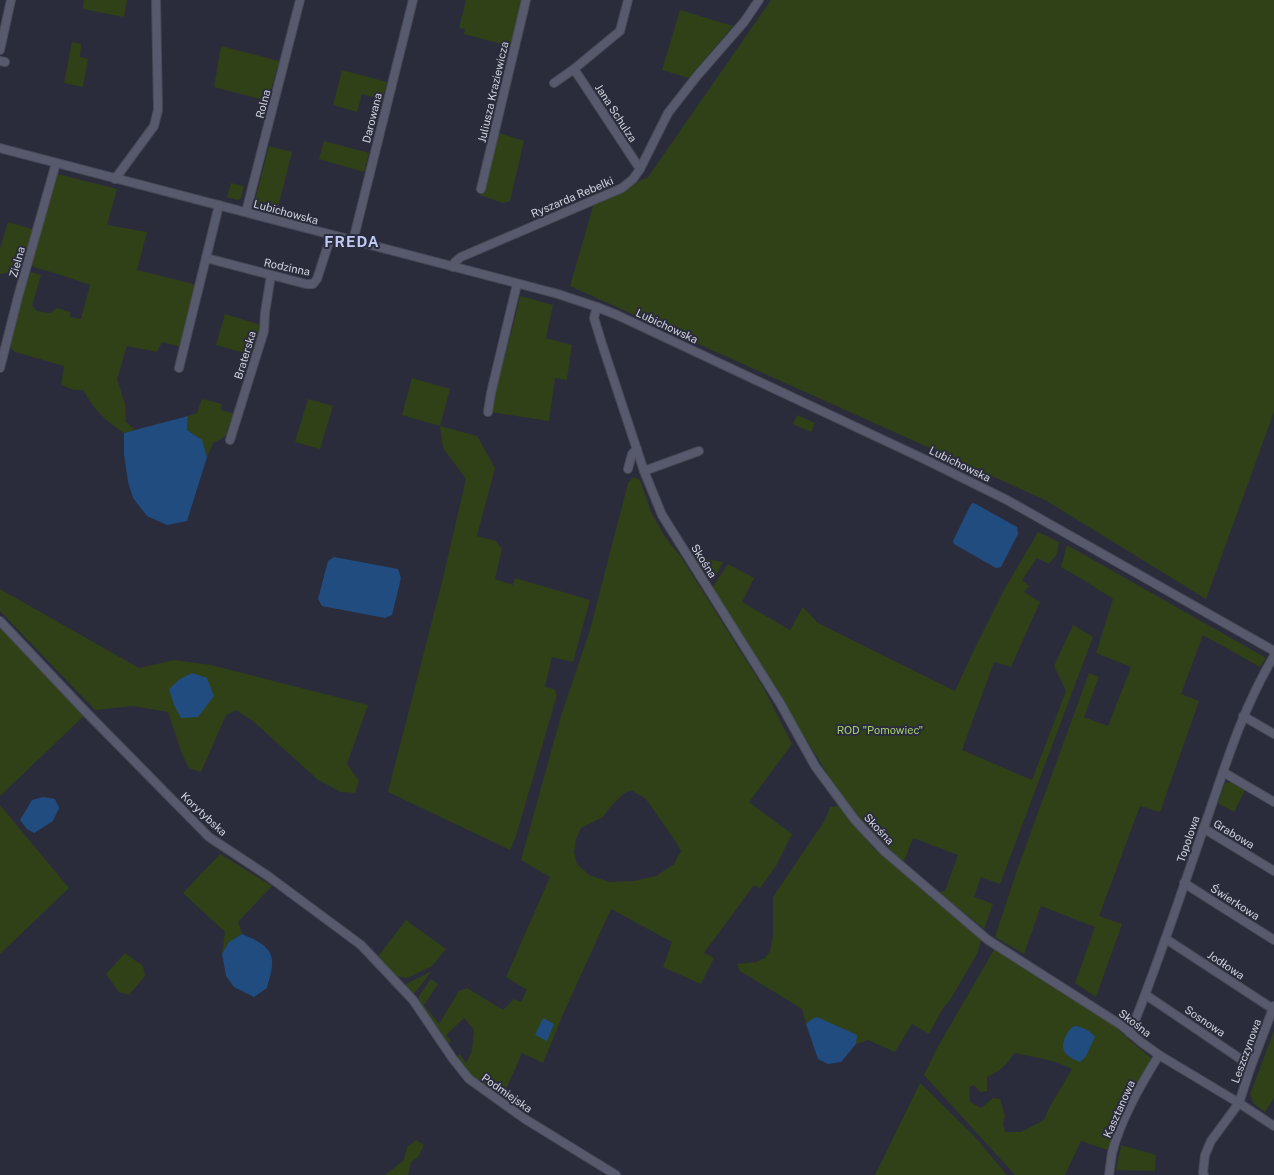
<svg xmlns="http://www.w3.org/2000/svg" width="1274" height="1175" viewBox="0 0 1274 1175" font-family="'Public Sans',sans-serif">
<rect width="100%" height="100%" fill="#2a2c3c"/>
<g fill="#304017" fill-rule="evenodd">
<path d="M 84,0 L 127,0 L 124,17 L 83,9 Z"/>
<path d="M 466,0 L 523,0 L 513,47 L 464,34 L 465,29 L 459,28 Z"/>
<path d="M 771,0 L 1274,0 L 1274,412 L 1206,599 L 1045,500 L 570,286 L 594,203 L 648,177 Z"/>
<path d="M 680,10 L 733,26 L 689,78 L 662,70 Z"/>
<path d="M 72,42 L 81,44 L 80,57 L 88,59 L 83,87 L 64,83 Z"/>
<path d="M 221,46 L 279,61 L 268,101 L 214,87 Z"/>
<path d="M 342,70 L 387,82 L 382,100 L 362,94 L 357,112 L 333,105 Z"/>
<path d="M 496,132 L 524,141 L 510,201 L 503,203 L 480,195 Z"/>
<path d="M 324,141 L 369,153 L 364,172 L 319,159 Z"/>
<path d="M 269,146 L 292,152 L 277,211 L 254,204 Z"/>
<path d="M 57,174 L 117,189 L 107,225 L 147,232 L 137,270 L 197,285 L 181,347 L 162,342 L 157,352 L 127,346 L 117,379 L 125,404 L 126,422 L 135,430 L 124,433 C 104,419 96,412 83,390 L 74,390 L 61,385 L 64,366 L 15,352 L 8,346 L 27,275 L 31,272 L 41,275 L 32,306 L 37,311 L 50,313 L 57,308 L 70,312 L 70,317 L 81,319 L 90,285 L 58,274 L 36,268 L 30,264 Z"/>
<path d="M 231,183 L 244,186 L 241,198 L 238,200 L 227,197 Z"/>
<path d="M 8,222 L 35,230 L 23,271 L 0,274 L 0,248 Z"/>
<path d="M 520,296 L 553,305 L 546,338 L 572,345 L 567,380 L 555,378 L 549,421 L 490,412 C 499,373 512,335 520,296 Z"/>
<path d="M 225,314 L 258,324 L 260,329 L 252,355 L 216,345 Z"/>
<path d="M 412,378 L 450,389 L 440,426 L 477,436 L 495,468 L 477,536 L 496,541 L 502,549 L 495,579 L 513,585 L 515,578 L 590,600 L 573,662 L 552,657 L 545,687 L 554,689 L 557,695 L 516,836 L 510,850 L 388,792 L 442,582 L 466,479 L 443,448 L 440,426 L 402,415 Z"/>
<path d="M 202,399 L 222,404 L 221,410 L 235,414 L 232,425 L 228,428 L 226,436 L 213,443 L 207,457 L 202,440 L 187,430 L 188,416 L 197,413 Z"/>
<path d="M 308,399 L 333,406 L 320,449 L 295,442 Z"/>
<path d="M 797,415 L 815,423 L 811,432 L 793,424 Z"/>
<path d="M 633,477 L 640,480 L 651,512 L 665,537 L 681,557 L 763,687 L 792,744 L 749,802 L 792,834 L 776,866 L 760,888 L 754,885 L 704,953 L 714,958 L 701,984 L 663,967 L 672,942 L 611,909 L 564,1012 L 543,1063 L 522,1053 L 503,1096 C 483,1086 469,1077 455,1059 L 460,1054 L 466,1063 L 472,1051 L 474,1030 L 464,1018 L 446,1035 L 451,1042 L 445,1045 L 419,1003 L 419,996 L 431,979 L 438,984 L 424,1005 L 439,1024 L 459,991 L 467,988 L 503,1010 L 514,999 L 521,1002 L 527,990 L 506,977 L 550,877 L 521,860 L 561,716 L 590,630 L 628,483 ZM 631,790 L 646,799 L 676,842 L 681,851 L 674,864 L 656,876 L 634,881 L 609,882 L 589,875 L 577,864 L 574,852 L 576,839 L 581,828 L 603,817 L 611,806 L 623,794 Z"/>
<path d="M 1038,532 L 1059,542 L 1057,554 L 1049,564 L 1037,558 L 1022,580 L 1029,586 L 1024,592 L 1040,602 L 1011,667 L 994,662 L 962,750 L 1032,780 L 1066,691 L 1054,666 L 1073,625 L 1093,637 L 1000,884 L 981,877 L 974,897 L 993,904 L 984,929 L 939,892 L 945,891 L 958,855 L 913,838 L 903,864 L 870,829 L 841,796 L 712,588 L 728,564 L 754,578 L 742,602 L 790,630 L 803,607 L 818,623 L 955,691 L 971,656 L 1004,590 Z"/>
<path d="M 1067,545 L 1266,658 L 1260,667 L 1203,635 L 1181,694 L 1199,701 L 1160,812 L 1140,806 L 1099,916 L 1122,924 L 1096,997 L 1075,983 L 1095,927 L 1041,906 L 1024,954 L 995,937 L 1017,870 L 1089,673 L 1099,677 L 1084,717 L 1108,726 L 1131,667 L 1096,653 L 1113,599 L 1082,579 L 1061,567 Z"/>
<path d="M 692,557 L 693,557 L 723,562 L 714,579 L 711,575 L 706,578 Z"/>
<path d="M 0,589 L 139,668 L 174,660 L 211,665 L 368,705 L 347,764 L 359,781 L 355,793 L 341,792 L 318,780 L 253,721 L 236,710 L 226,715 L 201,772 L 189,768 L 182,754 L 168,712 L 133,706 L 95,710 L 0,611 Z"/>
<path d="M 0,624 L 88,712 L 0,796 Z"/>
<path d="M 1231,782 L 1245,790 L 1234,812 L 1218,803 L 1225,783 Z"/>
<path d="M 0,805 L 69,888 L 0,954 Z"/>
<path d="M 839,806 L 873,848 L 981,940 L 977,954 L 950,1000 L 943,1008 L 929,1034 L 912,1024 L 895,1052 L 868,1040 L 856,1044 L 856,1035 L 812,1019 L 806,1024 L 802,1009 L 740,971 L 737,964 L 756,962 L 765,958 L 770,951 L 773,936 L 773,897 L 825,820 L 830,807 Z"/>
<path d="M 220,854 L 272,886 L 238,922 L 242,934 L 229,942 L 222,954 L 225,932 L 183,893 Z"/>
<path d="M 406,920 L 446,949 L 432,966 L 407,978 L 396,976 L 376,959 Z"/>
<path d="M 995,948 L 1111,1022 L 1127,1038 L 1151,1058 L 1126,1107 L 1110,1151 L 1081,1141 L 1065,1175 L 1015,1175 L 924,1075 L 936,1050 ZM 1014,1053 C 1033,1057 1054,1059 1072,1069 L 1049,1108 L 1044,1120 L 1021,1132 L 1005,1132 L 1003,1123 L 1005,1116 L 1000,1099 L 993,1098 L 981,1108 L 970,1102 L 969,1087 L 974,1085 L 980,1092 L 987,1091 L 987,1077 C 1000,1071 1007,1065 1014,1053 Z"/>
<path d="M 125,953 L 143,966 L 145,976 L 129,995 L 119,992 L 106,974 Z"/>
<path d="M 432,971 L 413,995 L 405,987 L 406,984 Z"/>
<path d="M 1274,1031 L 1274,1098 L 1265,1112 L 1254,1104 L 1250,1095 Z"/>
<path d="M 920,1083 L 974,1136 L 1007,1175 L 875,1175 Z"/>
<path d="M 416,1140 L 424,1145 L 418,1157 L 411,1162 L 408,1175 L 385,1175 L 404,1160 L 407,1147 Z"/>
<path d="M 1121,1145 L 1156,1155 L 1155,1171 L 1116,1170 Z"/>
</g>
<g fill="#214c7f">
<path d="M 188,416 L 187,430 L 202,440 L 207,457 L 187,521 L 167,525 L 147,516 L 133,498 L 128,482 L 124,454 L 124,433 Z"/>
<path d="M 974,503 L 1017,527 L 1018,534 L 1001,567 L 996,568 L 954,544 L 953,541 L 971,504 Z"/>
<path d="M 334,557 L 398,569 L 401,578 L 392,615 L 385,618 L 322,606 L 318,599 L 328,561 Z"/>
<path d="M 192,673 L 207,678 L 214,696 L 198,717 L 181,718 L 174,705 L 169,689 L 180,679 Z"/>
<path d="M 43,797 L 55,799 L 59,808 L 53,821 L 34,833 L 27,829 L 20,820 L 32,800 Z"/>
<path d="M 242,934 C 253,939 271,945 272,960 C 273,968 269,980 267,988 L 254,997 L 234,987 L 226,976 L 222,954 L 229,942 Z"/>
<path d="M 817,1017 L 857,1035 L 856,1044 L 841,1062 L 828,1064 L 818,1059 L 806,1024 L 812,1019 Z"/>
<path d="M 543,1018 L 554,1024 L 547,1041 L 535,1035 Z"/>
<path d="M 1074,1026 C 1081,1026 1091,1031 1095,1037 L 1086,1056 L 1080,1062 C 1067,1057 1058,1050 1066,1036 C 1068,1032 1070,1028 1074,1026 Z"/>
</g>
<g fill="none" stroke-linecap="round" stroke-linejoin="round">
<g stroke="#484957" stroke-width="10">
<g id="minor">
<path d="M 628,0 L 620,31 L 574,69 L 640,169"/>
<path d="M 0,50 L 11,0"/>
<path d="M 0,61 L 5,62"/>
<path d="M 554,83 L 574,69"/>
<path d="M 0,148 L 558,294 L 597,307 L 617,315 L 924,459 L 1007,500 L 1274,651"/>
<path d="M 115,179 L 154,126 L 158,110 L 156,0"/>
<path d="M 481,189 L 526,0"/>
<path d="M 246,212 L 300,0"/>
<path d="M 353,241 L 413,0"/>
<path d="M 206,258 L 306,284 L 313,284 L 317,279 L 331,236"/>
<path d="M 453,267 L 455,262 L 461,257 L 622,188 L 633,179 L 640,169 L 668,113 L 697,76 L 744,22 L 759,0"/>
<path d="M 597,307 L 594,318 L 602,344 L 644,471 L 662,515 L 780,703 L 815,766 L 855,820 L 884,851 L 988,940 L 1121,1025 L 1141,1042 L 1159,1055 L 1239,1103 L 1274,1126"/>
<path d="M 0,368 L 18,297 L 56,163"/>
<path d="M 179,368 L 219,205"/>
<path d="M 488,412 L 491,393 L 517,284"/>
<path d="M 230,440 L 264,331 L 265,313 L 271,275"/>
<path d="M 628,469 L 632,454 L 637,449"/>
<path d="M 644,471 L 699,451"/>
<path d="M 0,621 L 86,712 L 209,837 L 268,876 L 361,945 L 413,1000 L 453,1059 L 469,1079 L 525,1119 L 616,1175"/>
<path d="M 1243,716 L 1274,734"/>
<path d="M 1223,772 L 1274,802"/>
<path d="M 1203,828 L 1274,871"/>
<path d="M 1184,883 L 1274,940"/>
<path d="M 1166,939 L 1273,1009"/>
<path d="M 1146,995 L 1251,1066"/>
<path d="M 1130,1033 C 1160,960 1184,884 1210,810 C 1228,757 1245,704 1274,656"/>
<path d="M 1109,1175 C 1110,1168 1111,1160 1112,1153 C 1121,1119 1140,1086 1159,1055"/>
<path d="M 1204,1175 L 1203,1172 L 1205,1155 L 1211,1141 L 1239,1103 L 1251,1066 L 1274,1006"/>
</g>
</g>
<use href="#minor" stroke="#575a6c" stroke-width="8"/>
</g>
<g text-anchor="middle" dominant-baseline="central" stroke-width="4" stroke-linejoin="round" paint-order="stroke">
<g font-size="11" fill="#d1d3de" stroke="#2a2c3c">
<text transform="translate(493 92) rotate(-77)">Juliusza Kraziewicza</text>
<text transform="translate(263 104) rotate(-76)">Rolna</text>
<text transform="translate(616 113) rotate(57)">Jana Schulza</text>
<text transform="translate(372 118) rotate(-76)">Darowana</text>
<text transform="translate(572 197) rotate(-23)">Ryszarda Rebelki</text>
<text transform="translate(286 212) rotate(15)">Lubichowska</text>
<text transform="translate(17 262) rotate(-74)">Zielna</text>
<text transform="translate(287 267) rotate(12)">Rodzinna</text>
<text transform="translate(667 326) rotate(25)">Lubichowska</text>
<text transform="translate(245 355) rotate(-73)">Braterska</text>
<text transform="translate(960 464) rotate(26)">Lubichowska</text>
<text transform="translate(704 561) rotate(58)">Skośna</text>
<text transform="translate(204 814) rotate(43)">Korytybska</text>
<text transform="translate(879 829) rotate(47)">Skośna</text>
<text transform="translate(1234 834) rotate(31)">Grabowa</text>
<text transform="translate(1188 839) rotate(-71)">Topolowa</text>
<text transform="translate(1235 902) rotate(33)">Świerkowa</text>
<text transform="translate(1226 965) rotate(34)">Jodłowa</text>
<text transform="translate(1205 1021) rotate(34)">Sosnowa</text>
<text transform="translate(1135 1023) rotate(38)">Skośna</text>
<text transform="translate(1246 1051) rotate(-70)">Leszczynowa</text>
<text transform="translate(507 1093) rotate(35)">Podmiejska</text>
<text transform="translate(1119 1109) rotate(-66)">Kasztanowa</text>
</g>
<g font-size="11" fill="#a7ce71" stroke="#2a2c3c">
<text x="880" y="730">ROD "Pomowiec"</text>
</g>
<g font-size="15" font-weight="bold" letter-spacing="1" fill="#c1caf4" stroke="#2a2c3c">
<text x="352" y="241">FREDA</text>
</g>
</g>
</svg>
